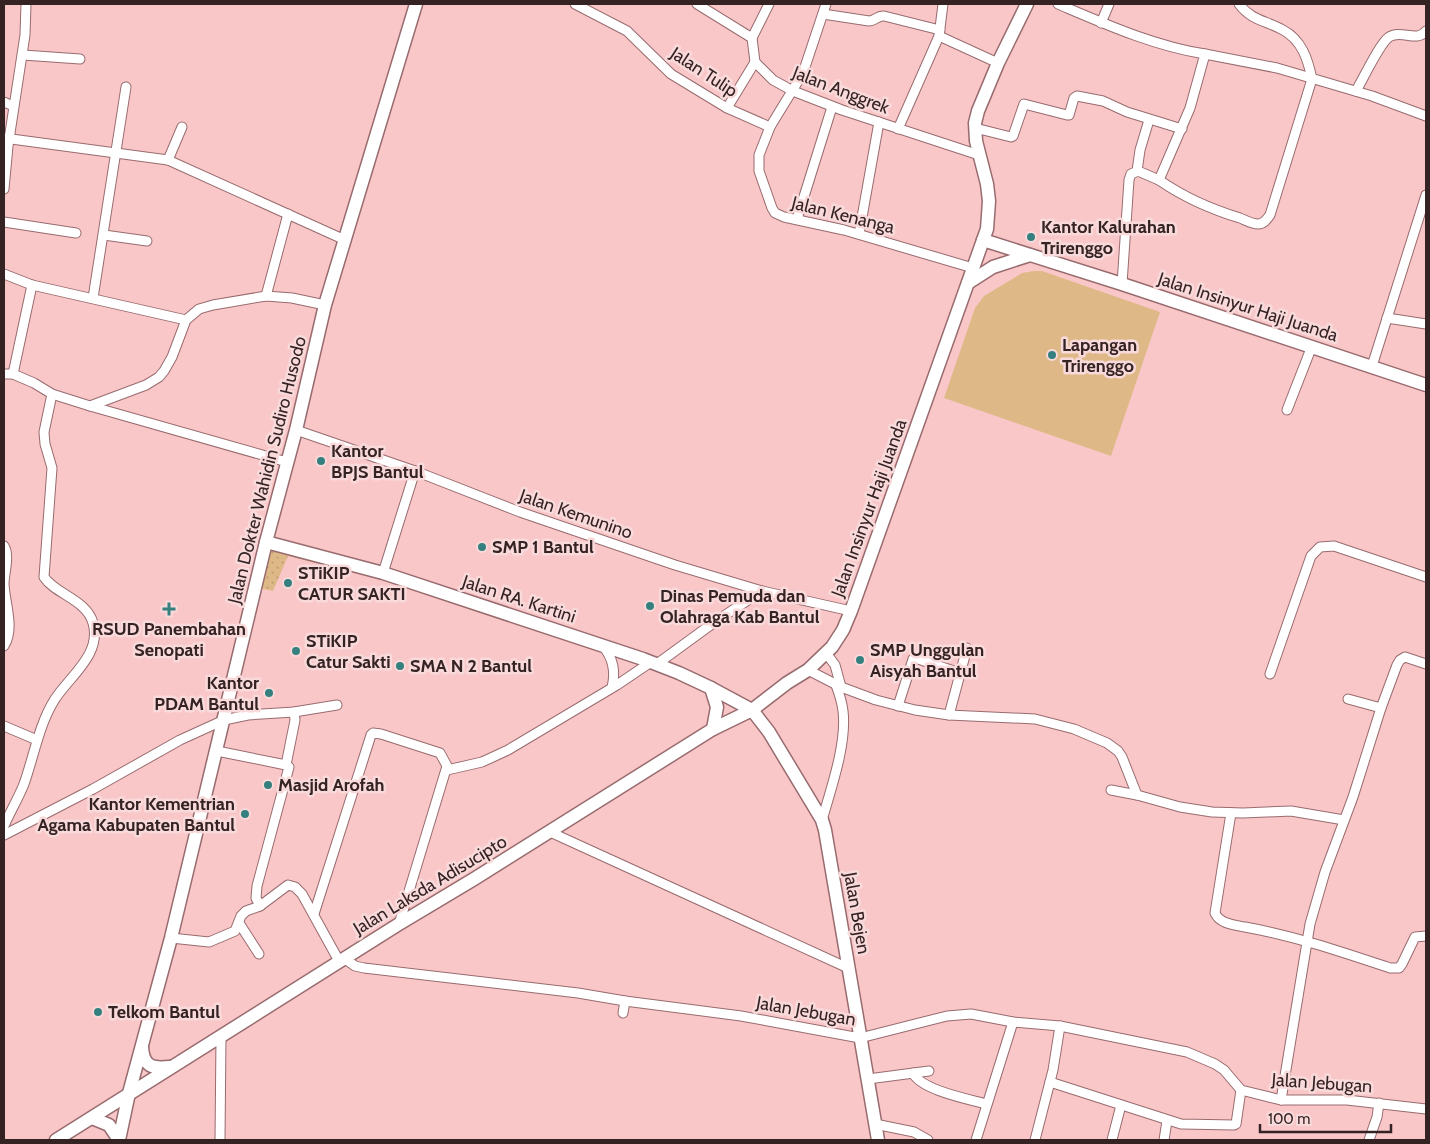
<svg xmlns="http://www.w3.org/2000/svg" width="1430" height="1144" viewBox="0 0 1430 1144" font-family="Cabin,sans-serif">
<defs>
<pattern id="grass-dots" width="8" height="8" patternUnits="userSpaceOnUse" patternTransform="scale(1.25)"><rect width="8" height="8" fill="#deb987"/><path d="M2 2h.1M6 6h.1" fill="none" stroke="#bf9f74" stroke-width="1.8" stroke-linecap="round"/></pattern>
</defs>
<rect width="100%" height="100%" fill="#fac7c9"/>
<path fill="url(#grass-dots)" d="M 266,541 L 327,554 L 324,565 L 288,556 L 273,591 L 254,587 Z"/>
<path fill="#deb987" d="M 1034,271 L 1042,271 L 1160,312 L 1111,456 L 944,398 L 975,308 L 984,296 L 1022,273 Z"/>
<g fill="none" stroke-linecap="round" stroke-linejoin="round">
<g stroke="#986b6e" stroke-width="11">
<g id="street">
<path d="M 575,4 L 627,31 L 671,74 L 727,108 L 770,127"/>
<path d="M 697,4 L 752,38 L 755,62 L 773,80 L 793,91 L 842,110 L 979,155"/>
<path d="M 826,4 L 803,73 L 770,127 L 759,155 L 759,171 L 772,208 L 775,213 L 784,217 L 844,230 L 973,268"/>
<path d="M 1058,4 C 1105,24 1154,46 1205,54 L 1190,108 L 1159,180 L 1138,171 L 1131,174 L 1129,180 L 1122,284"/>
<path d="M 823,14 L 869,21 C 875,21 878,15 884,16 L 940,30"/>
<path d="M 1101,23 L 1109,4"/>
<path d="M 939,36 L 998,63"/>
<path d="M 752,38 L 769,4"/>
<path d="M 1205,54 L 1277,68 L 1372,96 L 1426,116"/>
<path d="M 23,55 L 80,59"/>
<path d="M 1356,91 C 1363,79 1380,43 1389,37 C 1401,29 1417,43 1426,31"/>
<path d="M 4,102 L 13,106"/>
<path d="M 727,108 L 755,62"/>
<path d="M 975,128 L 1011,137 L 1013,136 L 1024,104 L 1067,115 L 1069,115 L 1074,98 L 1077,96 L 1103,101 L 1127,112 L 1182,129"/>
<path d="M 898,129 L 939,36 L 943,4"/>
<path d="M 4,138 L 168,160 L 345,240"/>
<path d="M 168,160 L 182,127"/>
<path d="M 1137,171 L 1140,150 L 1149,120"/>
<path d="M 1159,180 C 1185,198 1210,209 1240,218 C 1245,220 1252,224 1258,224 C 1264,224 1267,219 1270,215 L 1312,79 C 1308,60 1302,40 1283,30 C 1265,20 1252,21 1239,4"/>
<path d="M 4,189 L 8,146 L 25,35 L 26,4"/>
<path d="M 797,219 L 832,107"/>
<path d="M 4,222 L 76,233"/>
<path d="M 859,234 L 879,122"/>
<path d="M 104,235 L 147,241"/>
<path d="M 4,274 L 32,285 L 186,320"/>
<path d="M 266,296 L 288,214"/>
<path d="M 93,298 L 126,87"/>
<path d="M 1387,318 L 1426,324"/>
<path d="M 1372,366 L 1426,195"/>
<path d="M 4,374 L 13,374 L 34,383 L 52,394 L 90,406 L 146,385 L 159,377 L 164,371 L 172,357 L 186,320 L 199,309 L 213,305 L 266,296 L 292,298 L 325,305"/>
<path d="M 13,374 L 32,285"/>
<path d="M 90,406 L 287,462"/>
<path d="M 1287,410 L 1312,346"/>
<path d="M 296,430 L 415,471 L 520,512 L 675,565 L 762,591 L 851,611"/>
<path d="M 4,546 C 10,555 4,574 4,584 C 5,604 15,628 4,646"/>
<path d="M 383,573 L 415,471"/>
<path d="M 603,646 C 613,658 616,671 612,687"/>
<path d="M 826,653 L 835,665 L 841,687"/>
<path d="M 657,664 L 716,621 L 762,591"/>
<path d="M 808,670 L 841,687 L 876,700 L 915,710 L 949,715 L 1035,719 L 1074,729 L 1107,743 L 1118,751 L 1122,757 L 1137,795 L 1180,807 L 1212,812 L 1243,813 L 1291,811 L 1344,820"/>
<path d="M 1270,674 L 1311,556 L 1320,547 L 1334,546 L 1426,577"/>
<path d="M 1348,699 L 1381,708"/>
<path d="M 898,706 L 913,659 L 915,658 L 960,673"/>
<path d="M 949,715 L 967,648"/>
<path d="M 4,726 L 37,740"/>
<path d="M 217,751 L 286,765 L 289,767 L 257,886 L 256,898 L 260,906"/>
<path d="M 286,765 L 295,720 L 294,712"/>
<path d="M 447,770 L 482,762 L 508,750 L 617,685 L 651,662"/>
<path d="M 1111,790 L 1137,795"/>
<path d="M 1231,813 L 1215,913 C 1220,924 1234,925 1245,927 C 1295,936 1342,952 1390,968 L 1399,968 L 1402,964 L 1415,937 L 1426,936"/>
<path d="M 822,820 C 831,789 847,743 843,711 C 842,702 839,693 836,685"/>
<path d="M 4,826 C 10,812 18,799 24,784 C 34,756 39,724 55,699 C 70,676 102,654 93,623 C 87,600 55,594 44,577 L 52,468 L 45,444 L 44,432 L 52,394"/>
<path d="M 550,832 L 848,968"/>
<path d="M 4,835 L 93,789 L 180,740 L 224,720 L 248,715 L 294,712 L 337,705"/>
<path d="M 314,914 L 371,735 L 373,733 L 381,734 L 440,753 L 447,766 L 399,924"/>
<path d="M 239,923 L 259,954"/>
<path d="M 171,938 L 209,942 L 235,931 L 241,916 L 246,911 L 260,906 L 288,885 L 295,887 L 302,894 L 339,961"/>
<path d="M 344,958 L 355,966 L 364,968 L 578,993 L 625,1001 L 741,1016 L 860,1038 L 947,1016 L 971,1014 L 1013,1022 L 1060,1026 L 1187,1052 L 1215,1064 L 1224,1070 L 1241,1090 L 1281,1100 L 1347,1100 L 1426,1109"/>
<path d="M 623,1013 L 625,1001"/>
<path d="M 913,1073 C 921,1090 968,1099 986,1104"/>
<path d="M 868,1079 L 929,1071"/>
<path d="M 1050,1082 L 1181,1124 L 1234,1125 L 1236,1124 L 1241,1090"/>
<path d="M 1281,1100 L 1310,924 L 1325,872 L 1353,797 L 1381,708 L 1397,665 L 1400,660 L 1405,657 L 1426,664"/>
<path d="M 875,1124 L 914,1132 L 928,1140"/>
<path d="M 220,1140 L 221,1037"/>
<path d="M 976,1140 L 1013,1022"/>
<path d="M 1035,1140 L 1053,1070 L 1060,1026"/>
<path d="M 1112,1140 L 1121,1105"/>
<path d="M 1164,1140 L 1167,1121"/>
<path d="M 1369,1140 L 1377,1117 L 1379,1103"/>
</g>
</g>
<g stroke="#986b6e" stroke-width="15">
<g id="secondary">
<path d="M 983,240 L 1122,284 L 1426,385"/>
<path d="M 968,283 L 993,267 L 1030,255"/>
<path d="M 266,542 L 383,573 L 643,659 L 679,673 L 711,688 L 752,710 L 769,732 L 822,820 L 825,830 L 878,1140"/>
<path d="M 711,688 L 717,707 L 713,729"/>
<path d="M 142,1047 C 143,1066 152,1069 169,1067"/>
<path d="M 92,1118 L 109,1125 L 119,1140"/>
<path d="M 56,1140 L 399,924 L 474,879 L 713,729 L 752,710 L 787,683 L 808,670 L 832,647 L 843,630 L 851,611 L 987,229 L 989,201 L 987,184 L 976,141 L 975,123 L 978,111 L 998,63 L 1027,4"/>
<path d="M 119,1140 L 129,1093 L 171,938 L 266,542 L 296,430 L 325,305 L 416,4"/>
</g>
</g>
<use href="#street" stroke="#fff" stroke-width="9"/>
<use href="#secondary" stroke="#fff" stroke-width="12"/>
</g>
<g fill="#367f7f" stroke="#f9dadb" stroke-width="2">
<circle cx="1031" cy="237" r="5"/>
<circle cx="1052" cy="355" r="5"/>
<circle cx="321" cy="461" r="5"/>
<circle cx="482" cy="547" r="5"/>
<circle cx="288" cy="583" r="5"/>
<circle cx="650" cy="606" r="5"/>
<path d="M166.5 601.5h5v5h5v5h-5v5h-5v-5h-5v-5h5z"/>
<circle cx="296" cy="651" r="5"/>
<circle cx="860" cy="660" r="5"/>
<circle cx="400" cy="666" r="5"/>
<circle cx="269" cy="693" r="5"/>
<circle cx="268" cy="785" r="5"/>
<circle cx="245" cy="814" r="5"/>
<circle cx="98" cy="1012" r="5"/>
</g>
<g text-anchor="middle" dominant-baseline="central" stroke-width="5" stroke-linejoin="round" paint-order="stroke">
<g font-size="18" fill="#352324" stroke="#f9dadb">
<text transform="translate(704 72) rotate(33)">Jalan Tulip</text>
<text transform="translate(841 90) rotate(21)">Jalan Anggrek</text>
<text transform="translate(843 215) rotate(14)">Jalan Kenanga</text>
<text transform="translate(1248 307) rotate(18)">Jalan Insinyur Haji Juanda</text>
<text transform="translate(267 470) rotate(-76)">Jalan Dokter Wahidin Sudiro Husodo</text>
<text transform="translate(869 508) rotate(-70)">Jalan Insinyur Haji Juanda</text>
<text transform="translate(576 514) rotate(19)">Jalan Kemunino</text>
<text transform="translate(519 599) rotate(18)">Jalan RA. Kartini</text>
<text transform="translate(430 885) rotate(-31)">Jalan Laksda Adisucipto</text>
<text transform="translate(857 913) rotate(80)">Jalan Bejen</text>
<text transform="translate(806 1011) rotate(10)">Jalan Jebugan</text>
<text transform="translate(1322 1083) rotate(4)">Jalan Jebugan</text>
</g>
<g font-size="18" font-weight="bold" fill="#352324" stroke="#f9dadb" text-anchor="start">
<text x="1041" y="227">Kantor Kalurahan<tspan x="1041" dy="21">Trirenggo</tspan></text>
<text x="1062" y="345">Lapangan<tspan x="1062" dy="21">Trirenggo</tspan></text>
<text x="331" y="451">Kantor<tspan x="331" dy="21">BPJS Bantul</tspan></text>
<text x="492" y="547">SMP 1 Bantul</text>
<text x="298" y="573">STiKIP<tspan x="298" dy="21">CATUR SAKTI</tspan></text>
<text x="660" y="596">Dinas Pemuda dan<tspan x="660" dy="21">Olahraga Kab Bantul</tspan></text>
<text x="169" y="629" text-anchor="middle">RSUD Panembahan<tspan x="169" dy="21">Senopati</tspan></text>
<text x="306" y="641">STiKIP<tspan x="306" dy="21">Catur Sakti</tspan></text>
<text x="870" y="650">SMP Unggulan<tspan x="870" dy="21">Aisyah Bantul</tspan></text>
<text x="410" y="666">SMA N 2 Bantul</text>
<text x="259" y="683" text-anchor="end">Kantor<tspan x="259" dy="21">PDAM Bantul</tspan></text>
<text x="278" y="785">Masjid Arofah</text>
<text x="235" y="804" text-anchor="end">Kantor Kementrian<tspan x="235" dy="21">Agama Kabupaten Bantul</tspan></text>
<text x="108" y="1012">Telkom Bantul</text>
</g>
</g>
<rect width="1430" height="1144" fill="none" stroke="#352324" stroke-width="10"/>
<path d="M1260 1124v8h131v-8" fill="none" stroke="#352324" stroke-width="2.5"/>
<text x="1268" y="1124" font-size="15" fill="#352324" stroke="#f9dadb" stroke-width="4" paint-order="stroke">100 m</text>
</svg>
